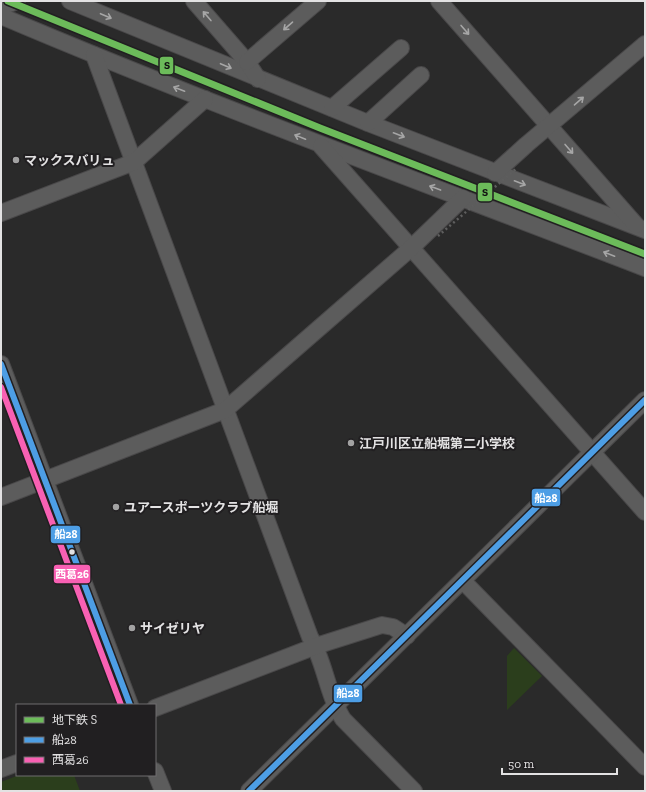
<svg xmlns="http://www.w3.org/2000/svg" width="646" height="792" viewBox="0 0 646 792" font-family="'Zilla Slab','Noto Sans JP',serif">
<rect width="100%" height="100%" fill="#2a2a2a"/>
<g fill="#2b3e1c">
<path d="M 514,648 L 542,676 L 507,710 L 507,656 Z"/>
<path d="M 19,775 L 74,775 L 80,791 L 1,791 L 1,782 Z"/>
</g>
<g fill="none" stroke-linecap="round" stroke-linejoin="round">
<g stroke="#494849" stroke-width="18">
<g id="minor">
<path d="M 70,1 L 368,123 L 645,230"/>
<path d="M 194,1 L 247,62 L 258,79"/>
<path d="M 439,1 L 636,225"/>
<path d="M 1,7 L 17,1"/>
<path d="M 1,16 C 213,106 430,185 645,268"/>
<path d="M 94,55 L 310,637 C 325,662 327,694 343,719 L 414,791"/>
<path d="M 247,62 L 318,1"/>
<path d="M 332,108 L 401,48"/>
<path d="M 368,123 L 421,75"/>
<path d="M 321,146 L 645,512"/>
<path d="M 495,173 L 526,145 L 645,44"/>
<path d="M 1,213 L 134,162 L 205,99"/>
<path d="M 1,364 L 130,705"/>
<path d="M 1,497 L 225,410 L 410,249 L 463,198"/>
<path d="M 463,581 L 645,767"/>
<path d="M 155,708 L 316,646 L 382,625 L 393,627 L 407,636"/>
<path d="M 1,769 L 17,763"/>
<path d="M 155,771 L 163,791"/>
<path d="M 249,791 L 645,400"/>
</g>
</g>
<use href="#minor" stroke="#5c5c5c" stroke-width="16"/>
<path stroke="#5e5e5e" stroke-width="2.5" stroke-dasharray="2 3" stroke-linecap="butt" d="M 438,236 L 517,168"/>
<g stroke="#211f21" stroke-width="9">
<g id="bus-1">
<path d="M 1,364 L 130,705"/>
<path d="M 249,791 L 645,400"/>
</g>
</g>
<g stroke="#211f21" stroke-width="9">
<path id="bus-2" d="M 1,387 L 121,705"/>
</g>
<use href="#bus-1" stroke="#4d9ee5" stroke-width="6"/>
<use href="#bus-2" stroke="#f860b3" stroke-width="6"/>
<g stroke="#211f21" stroke-width="10">
<path id="metro-1" d="M 8,1 L 320,128 L 645,254"/>
</g>
<use href="#metro-1" stroke="#6cbb5a" stroke-width="7"/>
</g>
<defs><path id="oneway-shaft" d="M-6 0H5M1.5-3L5.5 0L1.5 3" fill="none" stroke-width="1.6" stroke-linecap="round" stroke-linejoin="round"/></defs>
<g stroke="#a6a6a6">
<use href="#oneway-shaft" transform="translate(106 16) rotate(23)"/>
<use href="#oneway-shaft" transform="translate(207 16) rotate(-131)"/>
<use href="#oneway-shaft" transform="translate(288 26) rotate(139)"/>
<use href="#oneway-shaft" transform="translate(465 30) rotate(49)"/>
<use href="#oneway-shaft" transform="translate(226 66) rotate(23)"/>
<use href="#oneway-shaft" transform="translate(179 89) rotate(-159)"/>
<use href="#oneway-shaft" transform="translate(579 101) rotate(-41)"/>
<use href="#oneway-shaft" transform="translate(399 135) rotate(21)"/>
<use href="#oneway-shaft" transform="translate(300 137) rotate(-158)"/>
<use href="#oneway-shaft" transform="translate(569 149) rotate(49)"/>
<use href="#oneway-shaft" transform="translate(520 183) rotate(21)"/>
<use href="#oneway-shaft" transform="translate(435 188) rotate(-160)"/>
<use href="#oneway-shaft" transform="translate(609 254) rotate(-159)"/>
</g>
<g fill="#a2a2a2" stroke="#211f21" stroke-width="1.5">
<circle cx="16" cy="160" r="4"/>
<circle cx="351" cy="443" r="4"/>
<circle cx="116" cy="507" r="4"/>
<circle cx="132" cy="628" r="4"/>
</g>
<circle fill="#e3e2e3" stroke="#211f21" stroke-width="1.5" cx="72" cy="552" r="3.5"/>
<g text-anchor="middle" dominant-baseline="central" stroke-width="4" stroke-linejoin="round" paint-order="stroke">
<g font-size="13" font-weight="bold" fill="#e3e2e3" stroke="#211f21" text-anchor="start">
<text x="24" y="160">マックスバリュ</text>
<text x="359" y="443">江戸川区立船堀第二小学校</text>
<text x="124" y="507">ユアースポーツクラブ船堀</text>
<text x="140" y="628">サイゼリヤ</text>
</g>
</g>
<g stroke="#211f21" stroke-width="1.5">
<rect x="159" y="56" width="15" height="19" rx="4" fill="#6cbb5a"/>
<rect x="477" y="182" width="16" height="20" rx="4" fill="#6cbb5a"/>
<rect x="531" y="488" width="30" height="19" rx="4" fill="#4d9ee5"/>
<rect x="50" y="525" width="31" height="19" rx="4" fill="#4d9ee5"/>
<rect x="53" y="564" width="38" height="20" rx="4" fill="#f860b3"/>
<rect x="333" y="684" width="30" height="19" rx="4" fill="#4d9ee5"/>
</g>
<g font-size="11" text-anchor="middle" font-weight="bold" fill="#fff">
<text x="546" y="502">船28</text>
<text x="66" y="538">船28</text>
<text x="72" y="578">西葛26</text>
<text x="348" y="697">船28</text>
</g>
<g font-size="11" text-anchor="middle" font-weight="bold" fill="#111">
<text x="167" y="69">S</text>
<text x="485" y="196">S</text>
</g>
<rect width="646" height="792" fill="none" stroke="#e3e2e3" stroke-width="4"/>
<rect x="16" y="704" width="140" height="72" fill="#211f21" stroke="#6f6d6f"/>
<rect x="24" y="717" width="20" height="6" fill="#6cbb5a" stroke="#6f6d6f"/>
<text x="52" y="724" font-size="12" fill="#e3e2e3">地下鉄 S</text>
<rect x="24" y="737" width="20" height="6" fill="#4d9ee5" stroke="#6f6d6f"/>
<text x="52" y="744" font-size="12" fill="#e3e2e3">船28</text>
<rect x="24" y="757" width="20" height="6" fill="#f860b3" stroke="#6f6d6f"/>
<text x="52" y="764" font-size="12" fill="#e3e2e3">西葛26</text>
<path d="M502 768v6h115v-6" fill="none" stroke="#e3e2e3" stroke-width="2"/>
<text x="508" y="768" font-size="12" fill="#e3e2e3" stroke="#211f21" stroke-width="3" paint-order="stroke">50 m</text>
</svg>
